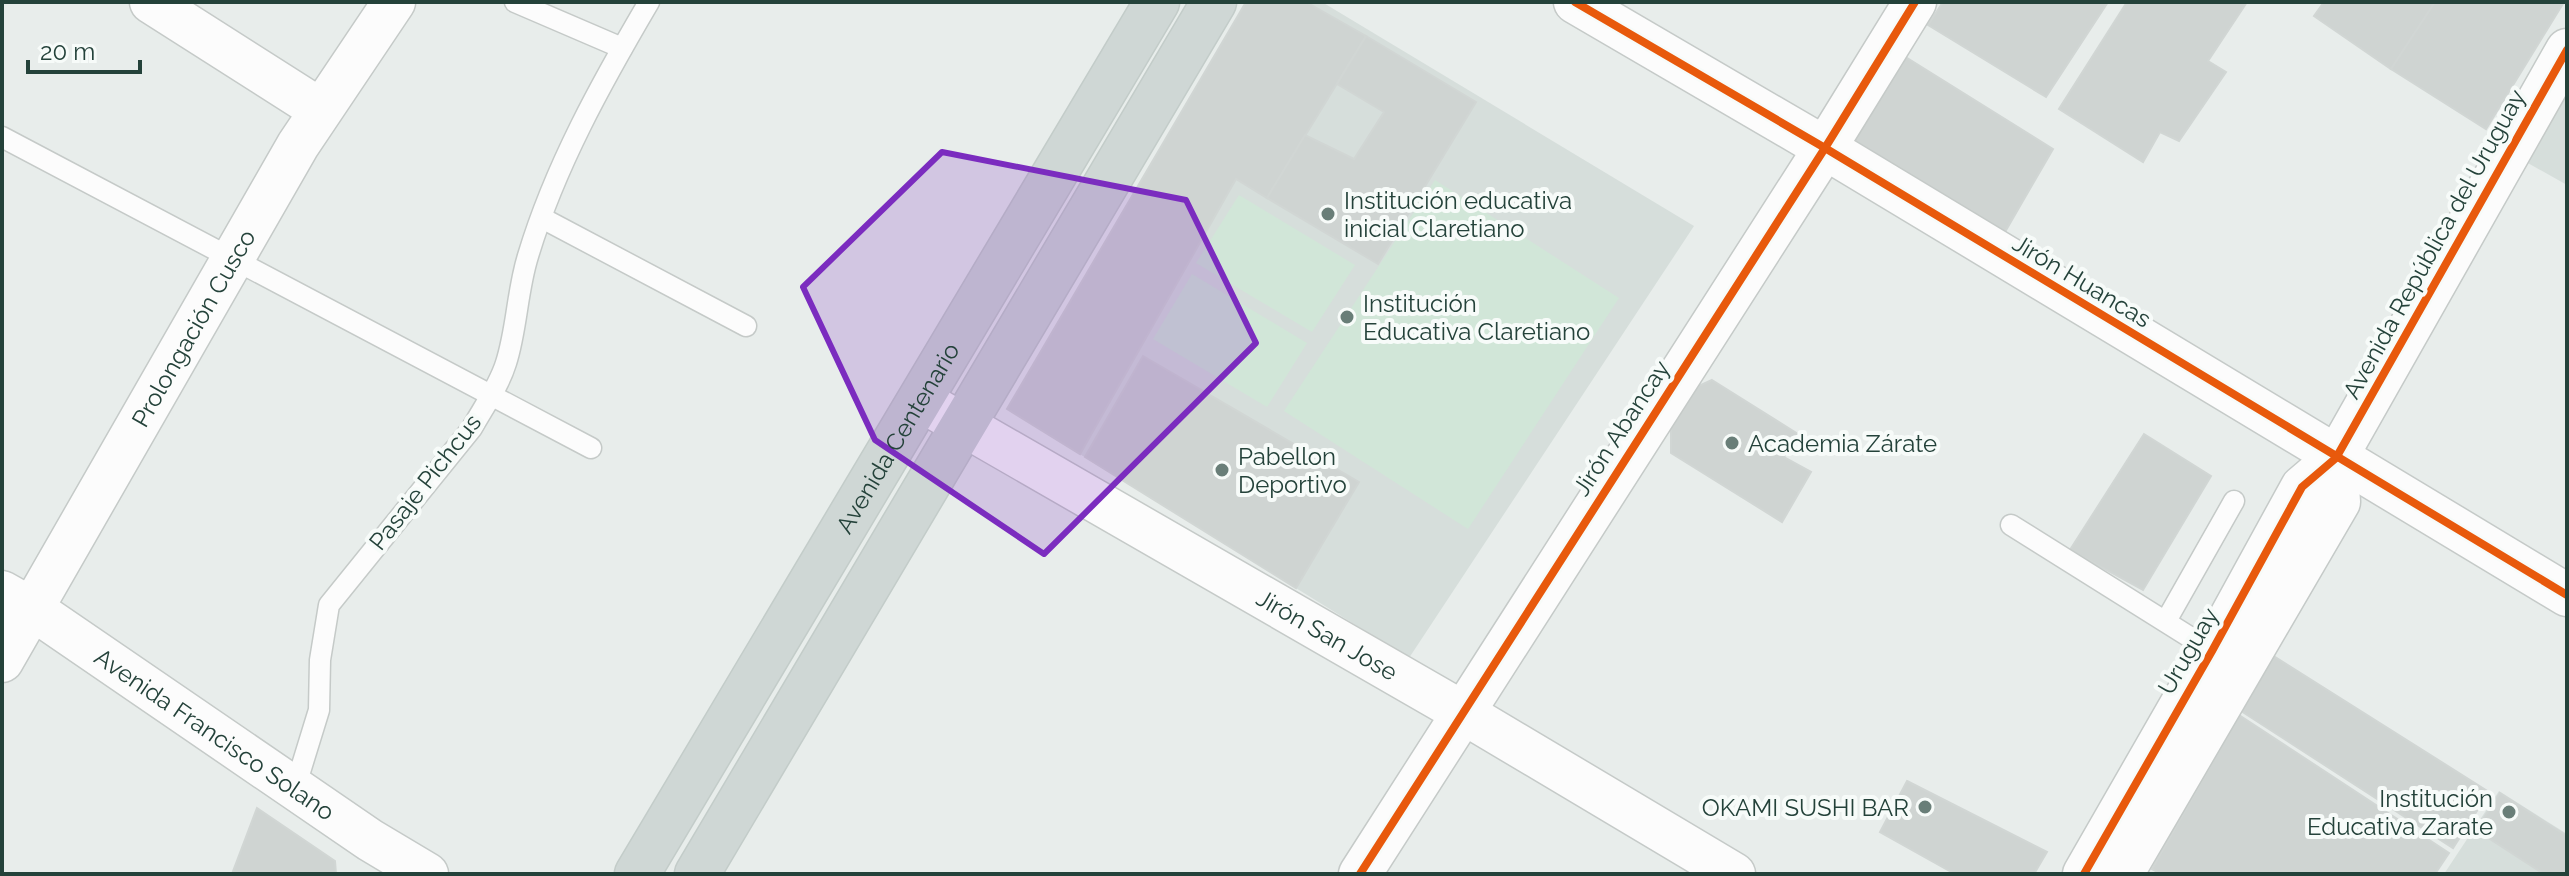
<svg xmlns="http://www.w3.org/2000/svg" width="2569" height="876" viewBox="0 0 2569 876" font-family="Raleway,sans-serif">
<rect width="100%" height="100%" fill="#e8edeb"/>
<g fill="#d6dedb">
<path d="M 1246,2 L 1322,2 L 1694,226 L 1409,658 L 1007,409 Z"/>
<path d="M 2567,90 L 2567,185 L 2526,162 Z"/>
<path d="M 2499,791 L 2567,834 L 2567,874 L 2444,874 Z"/>
</g>
<g fill="#d1e6d8">
<path d="M 1435,180 L 1619,298 L 1468,529 L 1284,411 Z"/>
<path d="M 1239,195 L 1355,265 L 1312,332 L 1196,263 Z"/>
<path d="M 1192,274 L 1307,343 L 1267,407 L 1153,339 Z"/>
</g>
<g fill="#cfd4d2" stroke="#d1d6d4" stroke-width="2">
<path d="M 1246,2 L 1306,2 L 1366,36 L 1267,198 L 1236,179 L 1080,454 L 1007,409 Z"/>
<path d="M 1943,2 L 2108,2 L 2046,97 L 1928,25 Z"/>
<path d="M 2127,2 L 2247,2 L 2208,61 L 2226,72 L 2179,141 L 2160,132 L 2143,162 L 2059,109 Z"/>
<path d="M 2324,2 L 2435,2 L 2391,69 L 2314,16 Z"/>
<path d="M 2435,2 L 2564,2 L 2486,129 L 2391,69 Z"/>
<path d="M 1366,36 L 1476,102 L 1378,264 L 1267,198 L 1305,135 L 1354,159 L 1384,112 L 1337,84 Z"/>
<path d="M 1904,56 L 2053,149 L 1998,244 L 1844,150 Z"/>
<path d="M 1143,356 L 1359,482 L 1296,588 L 1085,457 Z"/>
<path d="M 1712,380 L 1798,434 L 1784,457 L 1811,472 L 1782,522 L 1671,453 L 1671,426 L 1692,389 Z"/>
<path d="M 2144,434 L 2211,476 L 2143,590 L 2070,550 Z"/>
<path d="M 2272,655 L 2489,792 L 2453,848 L 2241,711 Z"/>
<path d="M 2239,715 L 2449,853 L 2435,874 L 2161,874 L 2152,869 Z"/>
<path d="M 1907,781 L 2047,852 L 2034,874 L 1955,874 L 1880,832 Z"/>
<path d="M 2500,793 L 2567,836 L 2567,874 L 2544,874 L 2476,830 Z"/>
<path d="M 257,808 L 335,861 L 336,874 L 232,874 Z"/>
</g>
<g fill="none" stroke-linecap="round" stroke-linejoin="round">
<g stroke="#c5cac8" stroke-width="23">
<g id="service">
<path d="M 515,2 L 622,48"/>
<path d="M 2,137 L 591,448"/>
<path d="M 542,218 L 746,326"/>
<path d="M 2011,525 L 2212,651"/>
<path d="M 2166,621 L 2234,501"/>
<path d="M 295,788 L 319,710 L 320,660 L 329,605 L 472,428 C 483,408 499,386 506,363 C 517,329 517,291 528,256 C 555,166 602,82 649,2"/>
</g>
</g>
<g stroke="#c5cac8" stroke-width="45">
<g id="minor">
<path d="M 151,2 L 319,109"/>
<path d="M 1575,2 L 1825,148 L 2567,595"/>
<path id="s1" d="M 920,400 L 1462,712 L 1734,874"/>
<path id="s2" d="M 2,592 L 34,610 L 370,840 L 427,874"/>
<path id="s3" d="M 2,661 L 298,145 L 394,2"/>
<path d="M 1360,874 L 1825,148 L 1915,2"/>
<path d="M 2084,874 L 2212,651 L 2302,487 L 2336,458 L 2567,50"/>
<path d="M 2122,874 L 2339,502 L 2336,458"/>
</g>
</g>
<g stroke="#c3ccc9" stroke-width="47">
<g id="primary">
<path id="s4" d="M 637,874 L 1157,2"/>
<path d="M 697,874 L 1214,2"/>
</g>
</g>
<use href="#service" stroke="#fcfcfc" stroke-width="20"/>
<use href="#minor" stroke="#fcfcfc" stroke-width="42"/>
<use href="#primary" stroke="#cfd7d5" stroke-width="44"/>
<g stroke="#f7fbf9" stroke-width="13">
<g id="cycleway">
<path d="M 1575,2 L 1825,148 L 2567,595"/>
<path d="M 1360,874 L 1825,148 L 1915,2"/>
<path d="M 2084,874 L 2212,651 L 2302,487 L 2336,458 L 2567,50"/>
</g>
</g>
<use href="#cycleway" stroke="#e8590c" stroke-width="8"/>
</g>
<path fill="#7b2cbf" fill-opacity="0.2" stroke="#7b2cbf" stroke-width="6" stroke-linejoin="round" d="M 942,152 L 1186,200 L 1256,343 L 1044,554 L 875,440 L 803,287 Z"/>
<g fill="#697e78" stroke="#f7fbf9" stroke-width="3">
<circle cx="1328" cy="214" r="8"/>
<circle cx="1347" cy="317" r="8"/>
<circle cx="1732" cy="443" r="8"/>
<circle cx="1222" cy="470" r="8"/>
<circle cx="1925" cy="807" r="8"/>
<circle cx="2509" cy="812" r="8"/>
</g>
<g text-anchor="middle" dominant-baseline="central" stroke-width="8" stroke-linejoin="round" paint-order="stroke">
<g font-size="24" fill="#24423a" stroke="#f7fbf9" text-anchor="start">
<text x="1344" y="200">Institución educativa<tspan x="1344" dy="28">inicial Claretiano</tspan></text>
<text x="1363" y="303">Institución<tspan x="1363" dy="28">Educativa Claretiano</tspan></text>
<text x="1748" y="443">Academia Zárate</text>
<text x="1238" y="456">Pabellon<tspan x="1238" dy="28">Deportivo</tspan></text>
<text x="2493" y="798" text-anchor="end">Institución<tspan x="2493" dy="28">Educativa Zarate</tspan></text>
<text x="1909" y="807" text-anchor="end">OKAMI SUSHI BAR</text>
</g>
<g font-size="24" fill="#24423a" stroke="#f7fbf9">
<text transform="translate(2434 244) rotate(-61)">Avenida República del Uruguay</text>
<text transform="translate(2082 281) rotate(31)">Jirón Huancas</text>
<text stroke="none"><textPath href="#s3" startOffset="384">Prolongación Cusco</textPath></text>
<text transform="translate(1621 428) rotate(-57)">Jirón Abancay</text>
<text stroke="none"><textPath href="#s4" startOffset="508">Avenida Centenario</textPath></text>
<text transform="translate(425 482) rotate(-52)">Pasaje Pichcus</text>
<text stroke="none"><textPath href="#s1" startOffset="470">Jirón San Jose</textPath></text>
<text transform="translate(2188 651) rotate(-60)">Uruguay</text>
<text stroke="none"><textPath href="#s2" startOffset="256">Avenida Francisco Solano</textPath></text>
</g>
</g>
<rect width="2569" height="876" fill="none" stroke="#24423a" stroke-width="8"/>
<path d="M28 60v12h112v-12" fill="none" stroke="#24423a" stroke-width="4"/>
<text x="40" y="60" font-size="24" fill="#24423a" stroke="#f7fbf9" stroke-width="6" paint-order="stroke">20 m</text>
</svg>
